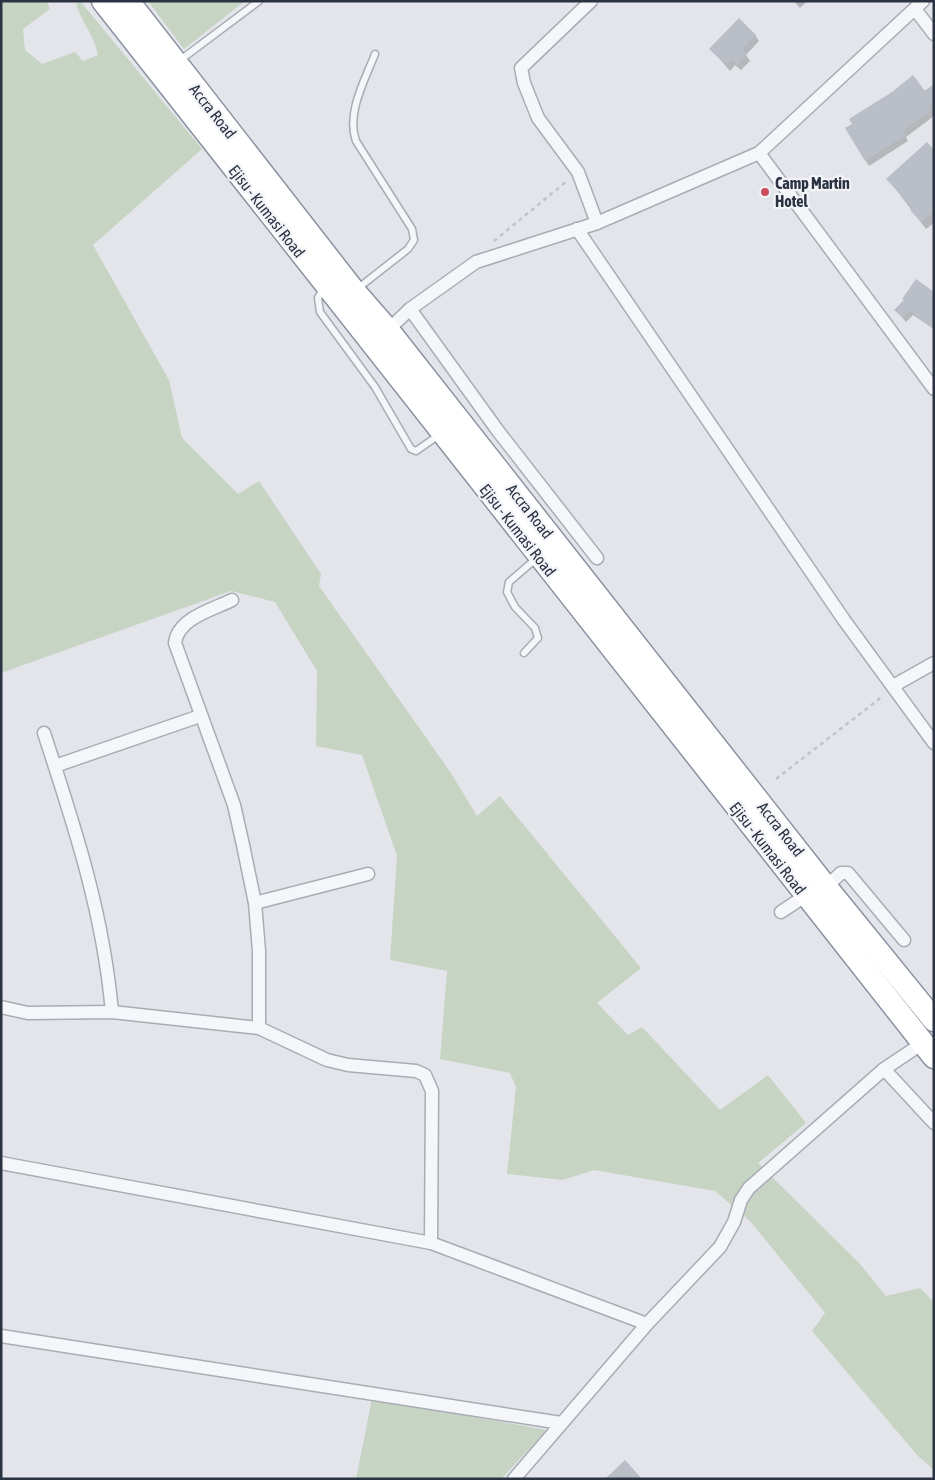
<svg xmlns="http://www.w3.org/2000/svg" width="935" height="1480" viewBox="0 0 935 1480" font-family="'Asap Condensed',sans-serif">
<rect width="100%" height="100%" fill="#e3e5ea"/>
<g fill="#c7d4c4">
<path d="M 1,1 L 47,1 L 50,9 L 23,29 L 25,50 L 42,64 L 75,52 L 83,61 L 98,55 C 94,35 82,23 76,4 L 81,2 L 202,149 L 93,245 L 169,380 L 182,438 L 238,494 L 259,481 L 321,574 L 319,586 L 451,773 L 477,816 L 500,796 L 641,968 L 597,1003 L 628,1035 L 642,1027 L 720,1110 L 768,1075 L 806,1123 L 758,1163 L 860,1264 L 886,1296 L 920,1288 L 934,1302 L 934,1470 L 917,1455 L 812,1331 L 825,1313 L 750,1221 L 715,1191 L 594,1170 L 562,1180 L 507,1174 L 516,1087 L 510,1073 L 440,1059 L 447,971 L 390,960 L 397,856 L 362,755 L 316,746 L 317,671 L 275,602 L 231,591 L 1,673 Z"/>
<path d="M 148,1 L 245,1 L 184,49 Z"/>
<path d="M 372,1399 L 547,1430 L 501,1479 L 356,1479 Z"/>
</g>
<g fill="#0003">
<path d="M 794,1 L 807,1 L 800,8 Z"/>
<path d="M 755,35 L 759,41 L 746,55 L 750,61 L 741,70 L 735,65 L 730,71 L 711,49 Z"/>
<path d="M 934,85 L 934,116 L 906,137 L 908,141 L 869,166 L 846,129 L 893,93 L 924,91 Z"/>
<path d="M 934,151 L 934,223 L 926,229 L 888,179 Z"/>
<path d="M 934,293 L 934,329 L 913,315 L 906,322 L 896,310 L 905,301 L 903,299 Z"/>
</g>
<g fill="#babec7">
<path d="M 739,18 L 756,35 L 742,49 L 747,54 L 737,65 L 732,60 L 726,65 L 709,49 Z"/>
<path d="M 913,75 L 925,91 L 934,84 L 934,103 L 929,107 L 931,110 L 903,131 L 906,135 L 865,161 L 845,128 L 852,124 L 849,119 L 892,92 Z"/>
<path d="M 927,142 L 934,150 L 934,211 L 921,222 L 910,210 L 913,208 L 886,179 Z"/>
<path d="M 916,279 L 934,292 L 934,328 L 910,311 L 903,318 L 894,310 L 904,300 L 902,299 Z"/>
<path d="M 625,1460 L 642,1479 L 605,1479 Z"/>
</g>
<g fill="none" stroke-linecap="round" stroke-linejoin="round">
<g stroke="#a8acb4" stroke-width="9">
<g id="lane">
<path d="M 179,61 L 259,1"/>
<path d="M 323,289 L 318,298 L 320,312 L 375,387 L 411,449 L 416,451 L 439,435"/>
<path d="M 357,289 L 408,249 L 414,240 L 412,229 L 356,141 C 346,113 365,80 375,54"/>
<path d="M 524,653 L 538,638 L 535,628 L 515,607 L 507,592 L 509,582 L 538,557"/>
</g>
</g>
<g stroke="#a8acb4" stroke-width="15">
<g id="street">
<path d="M 591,1 L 521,68 L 524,83 L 538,118 L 578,172 L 597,223"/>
<path d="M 915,9 L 934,34"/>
<path d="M 759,153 L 934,389"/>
<path d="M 577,229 L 844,620 L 934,743"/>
<path d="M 410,309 L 498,431 L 597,558"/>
<path d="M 388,330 L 410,309 L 476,262 L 597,223 L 759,153 L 923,1"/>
<path d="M 232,600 C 212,610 178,618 175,643 L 234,805 L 243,845 L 255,903 L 259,951 L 259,1028"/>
<path d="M 893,686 L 934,663"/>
<path d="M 44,733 C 75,828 103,912 112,1012"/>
<path d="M 55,766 L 200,716"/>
<path d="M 826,887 L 841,873 L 848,873 L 904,940"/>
<path d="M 255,903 L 368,874"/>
<path d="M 781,912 L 805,896"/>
<path d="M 1,1007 L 28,1013 L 112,1012 L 259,1028 L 327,1060 L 348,1065 L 416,1071 L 425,1075 L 432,1091 L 431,1243"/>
<path d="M 884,1069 L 934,1123"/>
<path d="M 1,1163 L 431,1243 L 647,1324"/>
<path d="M 1,1336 L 561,1423"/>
<path d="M 514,1479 L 647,1324 L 720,1247 L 734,1222 L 741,1200 L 749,1188 L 884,1069 L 923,1043"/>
</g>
</g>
<g stroke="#8a92a0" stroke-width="25">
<g id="highway">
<path d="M 103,1 L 934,1057"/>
<path d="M 128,1 L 354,291 L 388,330 L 826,887 L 934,1020"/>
</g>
</g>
<g stroke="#c0c3c9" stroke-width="2.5" stroke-dasharray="4 4" stroke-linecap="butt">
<path d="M 494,241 L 567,181"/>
<path d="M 776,779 L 883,696"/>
</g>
<use href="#lane" stroke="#f5f6f9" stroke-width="6"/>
<use href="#street" stroke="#f5f6f9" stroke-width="12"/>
<use href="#highway" stroke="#fff" stroke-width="22"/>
</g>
<circle fill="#ca4d59" stroke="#f2f4f8" stroke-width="2" cx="765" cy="192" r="5"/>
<g text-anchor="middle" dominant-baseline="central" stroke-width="4.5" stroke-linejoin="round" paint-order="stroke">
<g font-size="16" fill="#2b3242" stroke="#f2f4f8">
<text transform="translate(213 111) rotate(52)">Accra Road</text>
<text transform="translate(267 211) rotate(52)">Ejisu - Kumasi Road</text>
<text transform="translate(530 511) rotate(52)">Accra Road</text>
<text transform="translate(518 530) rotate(52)">Ejisu - Kumasi Road</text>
<text transform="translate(781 829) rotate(52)">Accra Road</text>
<text transform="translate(768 848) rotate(52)">Ejisu - Kumasi Road</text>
</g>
<g font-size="16" font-weight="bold" fill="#2b3242" stroke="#f2f4f8" text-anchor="start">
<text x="775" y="183">Camp Martin<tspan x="775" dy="18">Hotel</tspan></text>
</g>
</g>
<rect width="935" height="1480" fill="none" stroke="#2b3242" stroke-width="5"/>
</svg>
